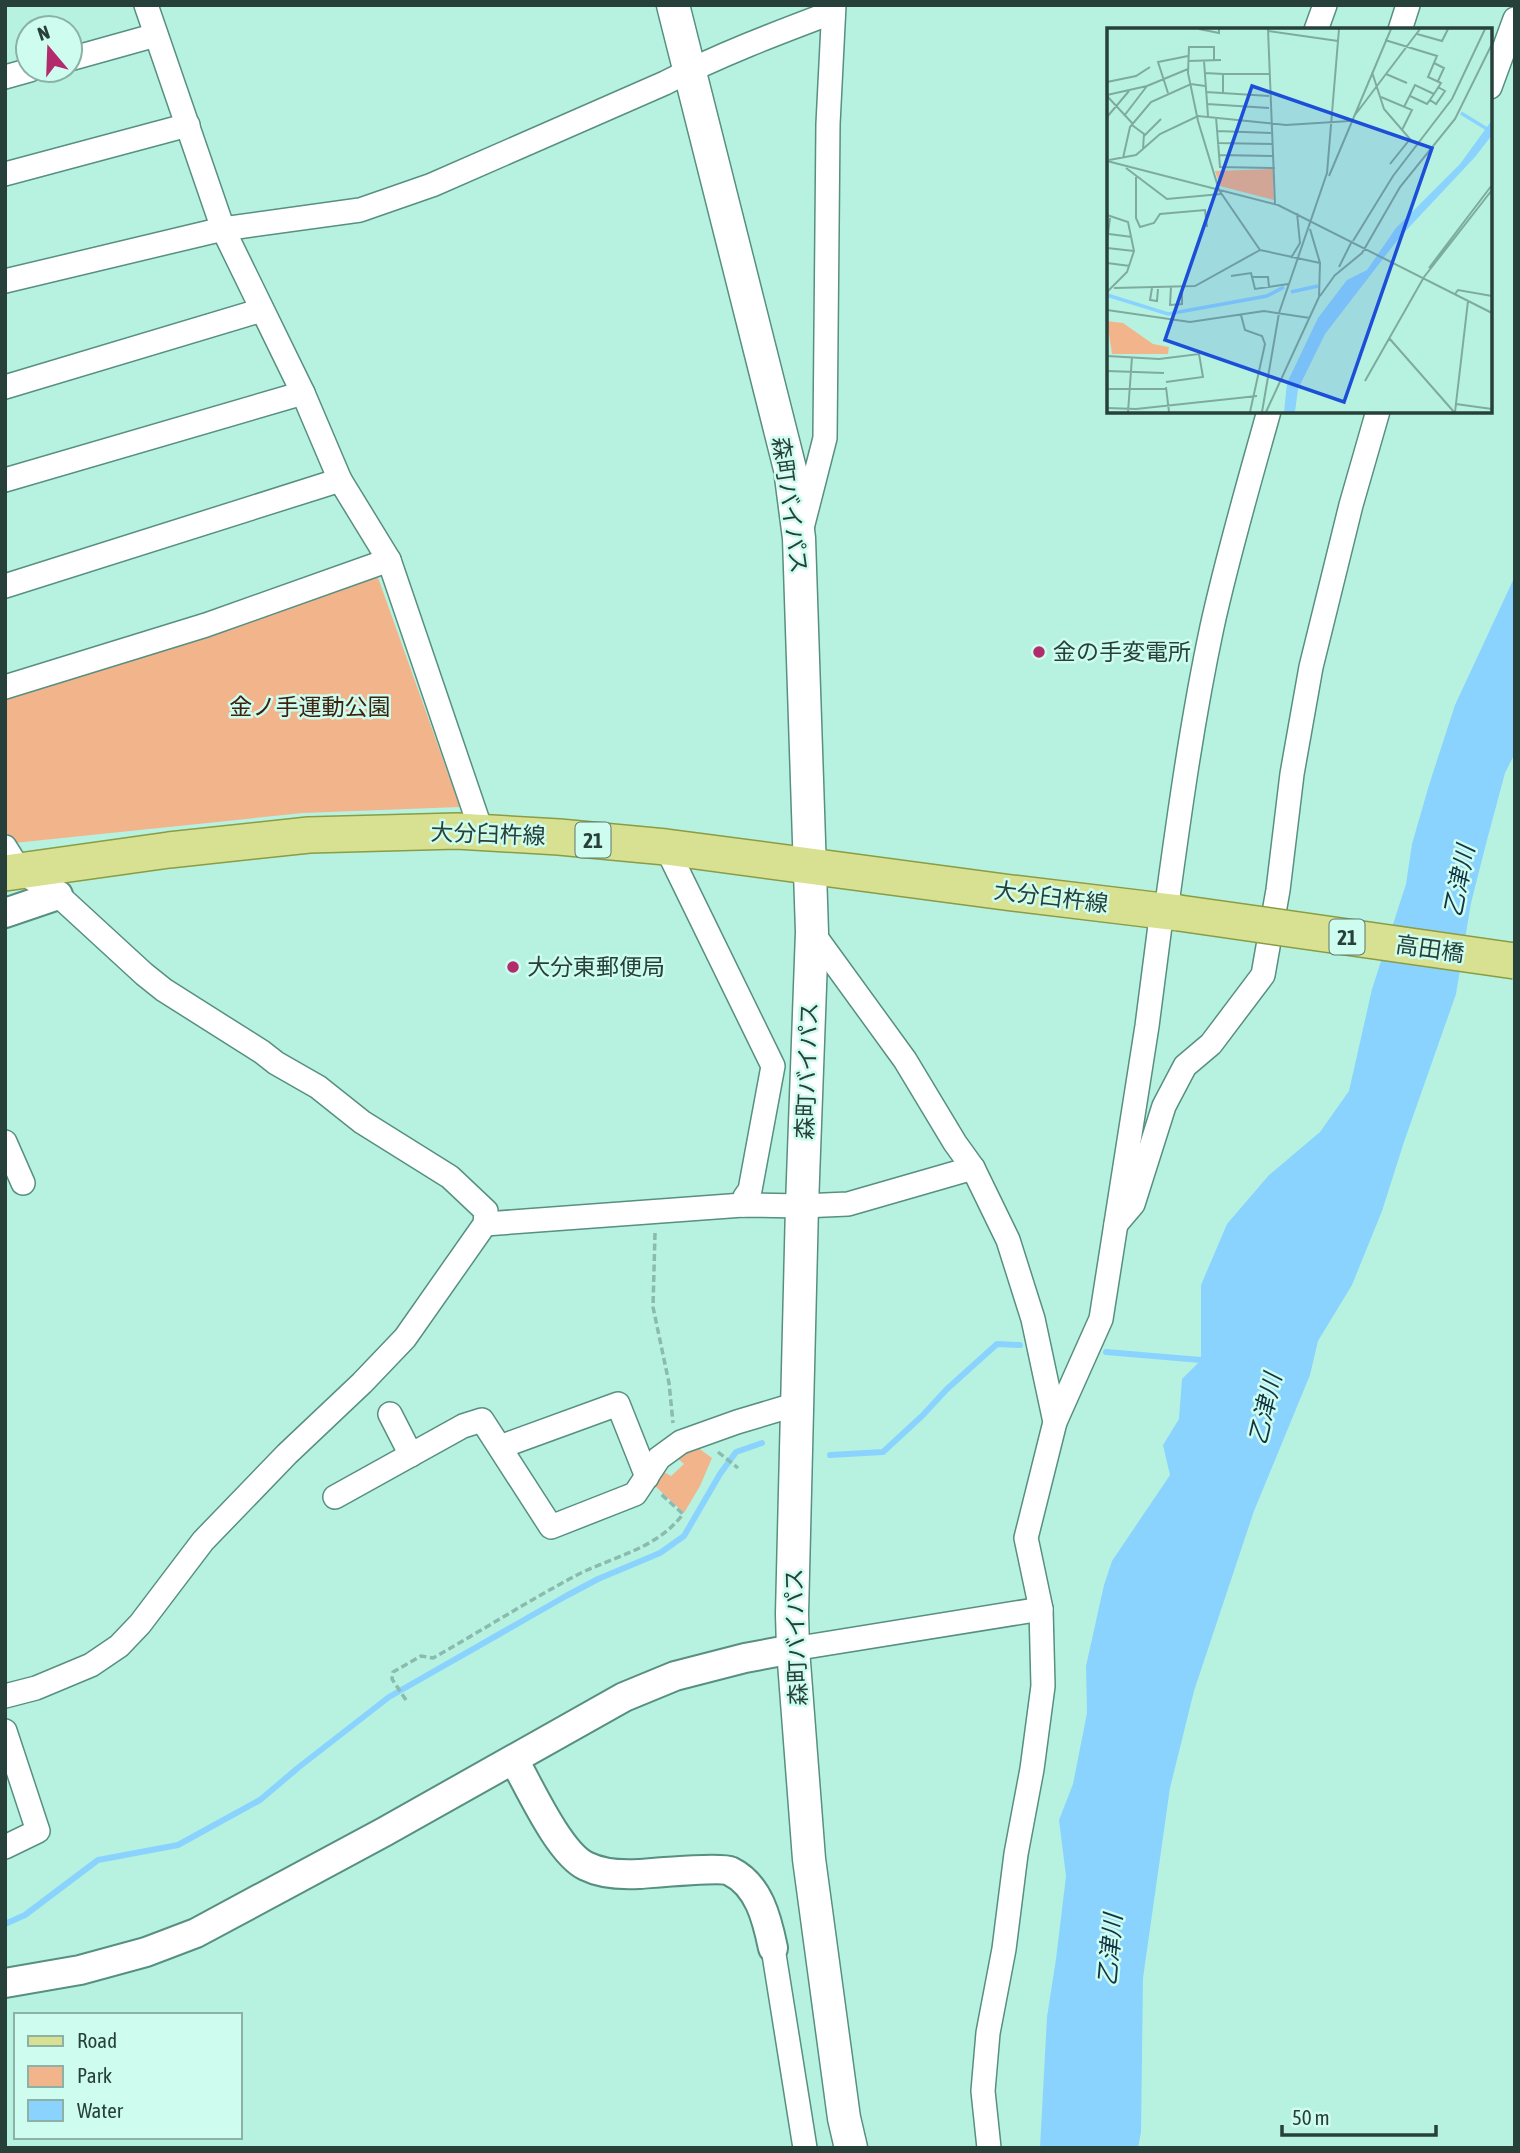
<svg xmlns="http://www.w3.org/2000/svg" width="1520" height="2153" viewBox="0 0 1520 2153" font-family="'Asap Condensed','Noto Sans JP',sans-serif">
<rect width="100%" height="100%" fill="#b7f2e1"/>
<g fill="#f2b58b">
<path d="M 376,572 L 460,807 L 303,813 L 14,843 L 5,831 L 5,699 Z"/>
<path d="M 697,1447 L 712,1458 L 700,1486 L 684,1513 L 654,1485 L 664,1472 L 671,1476 L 684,1464 L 676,1457 Z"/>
</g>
<path fill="#8ad3fe" d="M 1515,576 L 1515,753 L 1505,773 L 1487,840 L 1471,903 L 1456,994 L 1404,1142 L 1382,1211 L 1352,1285 L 1318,1341 L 1310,1375 L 1254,1511 L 1194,1691 L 1170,1788 L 1143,1978 L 1141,2132 L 1138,2148 L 1040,2148 L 1047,2017 L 1056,1959 L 1066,1876 L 1059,1820 L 1073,1784 L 1087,1713 L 1086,1666 L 1104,1585 L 1112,1561 L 1170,1475 L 1163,1445 L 1179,1419 L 1182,1379 L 1201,1360 L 1201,1285 L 1227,1224 L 1269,1175 L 1320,1132 L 1349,1091 L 1372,989 L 1406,884 L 1412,844 L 1429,785 L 1455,705 Z"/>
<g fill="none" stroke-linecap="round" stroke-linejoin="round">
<g stroke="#8ad3fe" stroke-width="6">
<path d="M 1106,1352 L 1201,1360 L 1208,1358"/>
<path d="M 830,1455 L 883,1452 L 922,1416 L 947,1389 L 997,1344 L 1020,1345"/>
<path d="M 5,1924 L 25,1915 L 98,1860 L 178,1845 L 260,1800 L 299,1767 L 389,1697 L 566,1596 L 598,1579 L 660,1553 L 684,1536 L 720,1474 L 736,1452 L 762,1443"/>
</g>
<g stroke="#578f80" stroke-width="26">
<g id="minor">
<path d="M 146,5 L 223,229 L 303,393 L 340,480 L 389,560 L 482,833"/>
<path d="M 1316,30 L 1325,5"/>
<path d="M 1400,30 L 1408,5"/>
<path d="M 70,59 L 156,35"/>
<path d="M 5,77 L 30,70"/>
<path d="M 1490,87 L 1515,19"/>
<path d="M 5,174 L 188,125"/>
<path d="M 5,281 L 223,229 L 360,210 L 432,185 L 665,83 C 719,55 777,33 833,12"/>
<path d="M 5,387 L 262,310"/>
<path d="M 5,480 L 303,393"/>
<path d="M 802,528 L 825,438 L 828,124 L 834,5"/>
<path d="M 5,586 L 340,480"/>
<path d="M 5,687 L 206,625 L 389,560"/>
<path d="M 5,847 L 20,871 L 58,895 L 144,974 L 164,990 L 262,1052 L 276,1063 L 318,1087 L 362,1122 L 450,1177 L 486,1211 L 485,1224 L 405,1338 L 362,1383 L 287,1454 L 203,1541 L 140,1624 L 119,1646 L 91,1665 L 36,1688 L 5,1696"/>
<path d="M 666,847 L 773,1066 L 750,1190 L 745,1197 L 743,1205"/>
<path d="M 1166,911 C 1179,816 1192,721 1212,627 C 1228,554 1249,483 1269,411"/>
<path d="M 812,932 L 905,1060 L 955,1143 L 973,1168 L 1008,1240 L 1033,1319 L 1055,1422 L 1026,1538 L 1041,1609 L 1043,1686 L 1032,1769 L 1016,1854 L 1004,1949 L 988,2033 L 983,2091 L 989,2148"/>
<path d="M 5,1142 L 23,1183"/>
<path d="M 485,1224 L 743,1205 L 802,1206 L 848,1204 L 973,1168"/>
<path d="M 1116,1224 L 1133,1204 L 1164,1106 L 1185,1066 L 1211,1044 L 1263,975 L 1278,890 L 1292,774 L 1311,667 L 1351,505 L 1378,411"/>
<path d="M 390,1414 L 411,1455"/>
<path d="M 1055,1422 L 1101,1319 L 1147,1026 L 1162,910"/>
<path d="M 500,1447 L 618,1404 L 647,1477"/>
<path d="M 335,1497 L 463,1426 L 482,1420 L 551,1527 L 635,1494 L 659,1458 L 681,1442 L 737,1422 L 797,1404"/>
<path d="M 793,1649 L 1041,1609"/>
<path d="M 5,1731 L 38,1831 L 5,1847"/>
<path d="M 773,1948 L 805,2148"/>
</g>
</g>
<g stroke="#578f80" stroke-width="32">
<g id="tertiary">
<path d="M 5,913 L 58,895"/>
<path d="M 514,1760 C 530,1788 559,1853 586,1866 C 602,1874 621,1875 639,1874 C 653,1873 721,1867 730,1871 C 759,1885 767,1919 773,1948"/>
<path d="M 5,1983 L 80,1970 L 146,1952 L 196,1933 L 384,1832 L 624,1697 L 675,1676 L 745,1658 L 793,1649"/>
</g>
</g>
<g stroke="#578f80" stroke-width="35">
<path id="secondary" d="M 673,5 L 790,469 L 799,538 L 812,932 L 802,1206 L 792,1614 L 793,1649 L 809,1859 L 844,2118 L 851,2148"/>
</g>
<g stroke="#8a9c44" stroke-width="38">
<path id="primary" d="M 5,873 L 169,850 L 309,835 L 457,831 L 559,837 L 666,847 L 1012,893 L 1179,913"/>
</g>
<g stroke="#8bbbae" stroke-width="3.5" stroke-dasharray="7 3.5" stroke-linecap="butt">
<path d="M 655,1233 L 653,1307 L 669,1383 L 673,1423"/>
<path d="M 718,1452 L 738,1468"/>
<path d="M 406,1700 L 392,1679 L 393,1672 L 421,1656 L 433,1658 C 481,1631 528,1601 577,1575 C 614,1556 657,1549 683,1514 L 661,1494"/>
</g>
<use href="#minor" stroke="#fff" stroke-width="23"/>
<use href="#tertiary" stroke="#fff" stroke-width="28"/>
<use href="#secondary" stroke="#fff" stroke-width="32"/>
<use href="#primary" stroke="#d8e192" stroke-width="35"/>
<g stroke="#8a9c44" stroke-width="38" stroke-linecap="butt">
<path id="primary-bridge" d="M 1179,913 L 1515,961"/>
</g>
<use href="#primary-bridge" stroke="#d8e192" stroke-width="35"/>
</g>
<g fill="#b22b6d" stroke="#cefdef" stroke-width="2.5">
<circle cx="1039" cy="652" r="7"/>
<circle cx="513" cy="967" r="7"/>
</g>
<g text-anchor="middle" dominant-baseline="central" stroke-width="5" stroke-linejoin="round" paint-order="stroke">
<g fill="#cefdef" stroke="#5a7970" stroke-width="2">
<rect x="575.5" y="822.5" width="35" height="35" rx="5"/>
<rect x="1329.5" y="919.5" width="35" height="35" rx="5"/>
</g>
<g font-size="21" font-weight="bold" fill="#28403a">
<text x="593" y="840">21</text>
<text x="1347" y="937">21</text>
</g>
<g font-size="23" fill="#28403a" stroke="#cefdef">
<text transform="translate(790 505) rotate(82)">森町バイパス</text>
<text transform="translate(488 834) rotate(2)">大分臼杵線</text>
<text transform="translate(1051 897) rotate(7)">大分臼杵線</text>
<text transform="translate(1430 949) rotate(8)">高田橋</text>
<text transform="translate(807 1071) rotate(-88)">森町バイパス</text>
<text transform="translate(796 1637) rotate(-92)">森町バイパス</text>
</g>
<g font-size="23" fill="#28403a" stroke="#cefdef" text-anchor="start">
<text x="1053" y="652">金の手変電所</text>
<text x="527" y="967">大分東郵便局</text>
</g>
<g font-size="23" fill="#3c220f" stroke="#cefdef">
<text x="310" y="707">金ノ手運動公園</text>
</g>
<g font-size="24" font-style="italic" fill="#133446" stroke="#cefdef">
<text transform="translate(1459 881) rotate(-79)">乙津川</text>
<text transform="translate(1265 1409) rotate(-77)">乙津川</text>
<text transform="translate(1110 1950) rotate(-85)">乙津川</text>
</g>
</g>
<g transform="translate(1107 28)">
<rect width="385" height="385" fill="#b7f2e1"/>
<path d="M 166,141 L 167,172 L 113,158 L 108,143 ZM 0,293 L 16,295 L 46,316 L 62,319 L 61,326 L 5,326 Z" fill="#f2b58b"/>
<path d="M 385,92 L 385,107 L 368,129 L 292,210 L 218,306 L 191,361 L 188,384 L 177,384 L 180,355 L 211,290 L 240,252 L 260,242 L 289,200 L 353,136 Z" fill="#8ad3fe"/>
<path fill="none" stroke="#8ad3fe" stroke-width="3.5" d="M 354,85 L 380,101M 184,264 L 211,258M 0,267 L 61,286 L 160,268 L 177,259"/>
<path fill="none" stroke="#7eab9e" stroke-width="2" d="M 92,1 L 112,5 L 112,1M 161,1 L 168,176M 161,3 L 231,13M 310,6 L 335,13 L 341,1M 278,12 L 330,28 L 321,49 L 334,55 L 327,66M 107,32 L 107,19 L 82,19 L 81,45 L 91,93 L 112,162 L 153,222M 81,33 L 114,32M 97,33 L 101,88M 327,35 L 337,40 L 331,53M 265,44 L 277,81 L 303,111 L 283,136M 98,45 L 116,46 L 116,65M 116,46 L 162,46M 279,46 L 300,55M 0,54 L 29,48 L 43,39M 99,64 L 162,68M 61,65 L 51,34 L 81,28M 0,67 L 40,58 L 81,41M 0,68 L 26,96M 274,69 L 305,82 L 295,102M 323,72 L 329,76 L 338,63 L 331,59M 100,76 L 162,80M 297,79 L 308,57 L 327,66 L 320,76 L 303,68M 248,87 L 313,1M 17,88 L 40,58M 0,89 L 22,63M 109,89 L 113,139 L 168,140M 25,97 L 37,106 L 36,121M 110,103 L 164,105M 37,108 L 54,91M 110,115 L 165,116M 112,127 L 166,128M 16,130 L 23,99 L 44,74 L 84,56 L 98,58M 2,132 L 29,127 L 53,106 L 91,88 L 179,97 L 243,93M 0,133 L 171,177 L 385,285M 19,140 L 60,171 L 114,166M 222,148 L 284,1M 29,149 L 29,190 L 33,199 L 47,195 L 53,186 L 98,182 L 100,199M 0,187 L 21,194 L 27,223 L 20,244 L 0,264M 2,206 L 25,209M 0,213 L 3,190M 246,213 L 286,148 L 345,71 L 378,1M 0,220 L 27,223M 153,222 L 213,235M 184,230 L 193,215 L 190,185M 0,235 L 23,238M 232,239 L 245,213M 322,240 L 385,157M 124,248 L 144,245 L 148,261 L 181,256M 227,248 L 255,225 L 293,159 L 348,91 L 385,16M 145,249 L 161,249 L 162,259M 64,259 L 63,277 L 75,276 L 75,258M 7,260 L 88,258 L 153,222M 45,260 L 43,272 L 50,273 L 51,261M 348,266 L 351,262 L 385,268M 213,268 L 228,247M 0,282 L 83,294 L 157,283 L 203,290M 134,287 L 138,302 L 155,308 L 158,316 L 143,384M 282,310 L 347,384M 0,328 L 52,331 L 92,326 L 96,349 L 59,354M 0,343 L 57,345M 258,353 L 317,249 L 385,162M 59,359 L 62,384M 0,361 L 59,361M 349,376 L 385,381M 0,380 L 29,381 L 150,368M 21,384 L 25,329M 155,384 L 172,285 L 220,145 L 232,1M 159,384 L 212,269 L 213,235 L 203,201M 348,384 L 361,273"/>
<path fill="#1d4ed8" fill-opacity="0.15" stroke="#1d4ed8" stroke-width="3.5" d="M 145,58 L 325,120 L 237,374 L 58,312 Z"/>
<rect width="385" height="385" fill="none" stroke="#28403a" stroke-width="3.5"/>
</g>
<rect width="1520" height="2153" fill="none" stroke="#28403a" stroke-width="14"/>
<rect x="14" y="2013" width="228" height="126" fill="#cefdef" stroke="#8cb1a7" stroke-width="2"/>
<rect x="28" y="2036" width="35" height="10" fill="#d8e192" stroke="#8cb1a7" stroke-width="2"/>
<text x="77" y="2048" font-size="21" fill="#28403a">Road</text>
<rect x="28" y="2066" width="35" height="21" fill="#f2b58b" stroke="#8cb1a7" stroke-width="2"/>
<text x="77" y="2083" font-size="21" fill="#28403a">Park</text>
<rect x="28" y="2100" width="35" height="21" fill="#8ad3fe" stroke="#8cb1a7" stroke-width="2"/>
<text x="77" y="2118" font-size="21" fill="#28403a">Water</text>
<g transform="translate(49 49) rotate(341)"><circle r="33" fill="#cefdef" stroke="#8cb1a7" stroke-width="2"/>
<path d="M0-5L12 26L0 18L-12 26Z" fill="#b22b6d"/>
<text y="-10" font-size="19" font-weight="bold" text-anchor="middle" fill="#28403a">N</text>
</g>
<path d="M1282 2125v10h154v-10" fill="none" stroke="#28403a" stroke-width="3.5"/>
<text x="1292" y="2125" font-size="21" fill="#28403a" stroke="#cefdef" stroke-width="5" paint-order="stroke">50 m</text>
</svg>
